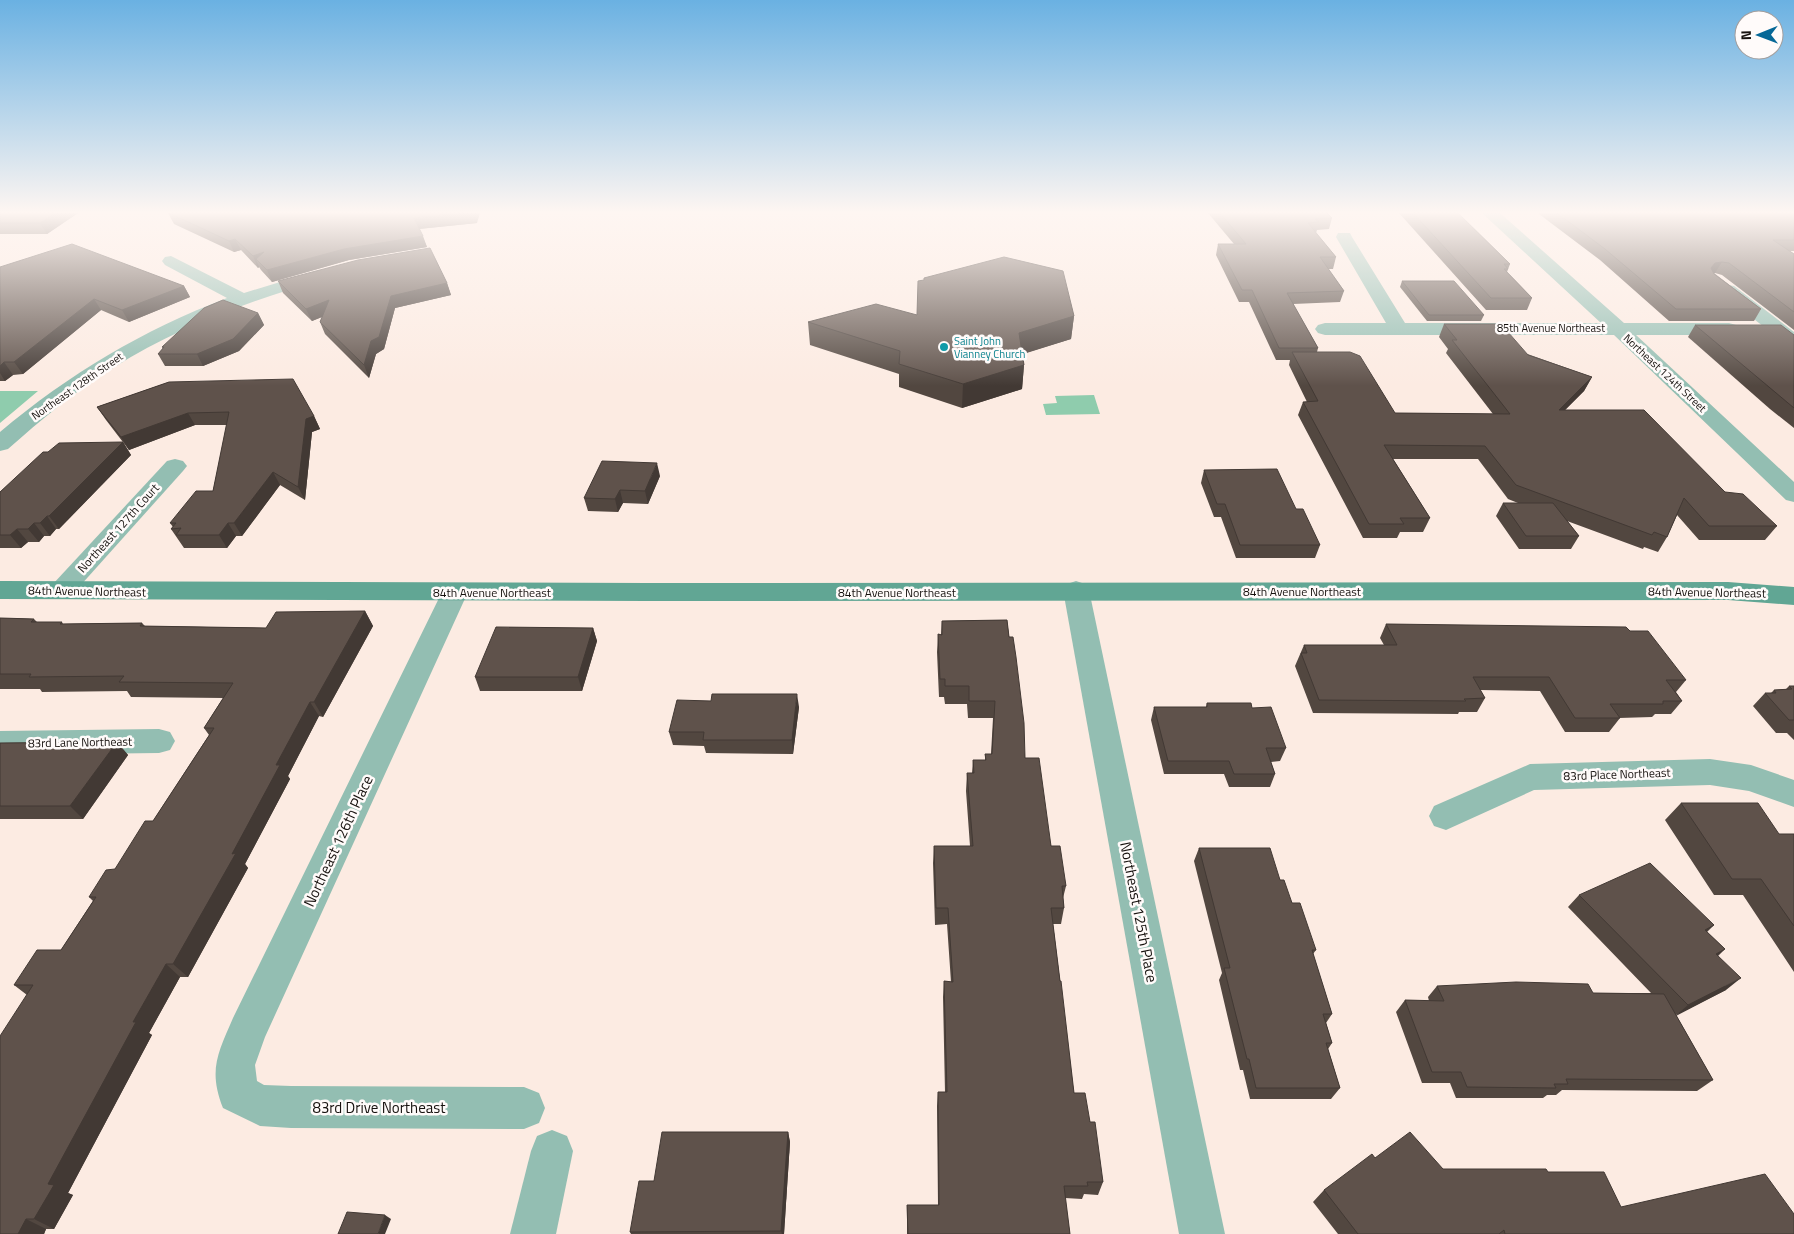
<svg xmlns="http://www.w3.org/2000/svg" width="1794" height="1234" viewBox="0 0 1794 1234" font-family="'Titillium Web',sans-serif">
<rect width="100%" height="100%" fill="#fcebe2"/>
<g fill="#8fccad">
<path d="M 0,391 L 38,391 L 0,423 Z"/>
<path d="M 1094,395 L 1100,414 L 1046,415 L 1043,404 L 1057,403 L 1055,396 Z"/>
</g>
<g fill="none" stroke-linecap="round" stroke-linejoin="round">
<g fill="#93beb2" fill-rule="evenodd">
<path d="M 1482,213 L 1500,213 L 1624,323 L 1729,323 L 1736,325 L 1739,329 L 1736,333 L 1729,335 L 1636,335 L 1794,482 L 1794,502 L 1786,500 L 1614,335 L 1325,335 L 1318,333 L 1315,329 L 1318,325 L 1325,323 L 1386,323 L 1336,237 L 1338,233 L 1350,233 L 1352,237 L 1405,323 L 1601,323 Z"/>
<path d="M 171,256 L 244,293 L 316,271 L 322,272 L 325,276 L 322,280 C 249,301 178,327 113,368 C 75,391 41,420 8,449 L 0,451 L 0,432 C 69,374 143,330 227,298 L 165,265 L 162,261 L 165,257 Z"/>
<path d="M 1728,285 L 1734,286 L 1794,332 L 1794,347 L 1787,345 L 1722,294 L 1719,290 L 1722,286 Z"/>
<path d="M 175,459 L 183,461 L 187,466 L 183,471 L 71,596 L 62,599 L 53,596 L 49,590 L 53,584 L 167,461 Z"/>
<path d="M 1076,581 L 1085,584 L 1089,590 L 1225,1234 L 1179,1234 L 1063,590 L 1067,584 Z"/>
<path d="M 455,583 L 464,586 L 468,592 L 265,1037 L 255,1065 L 257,1081 L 264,1085 L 291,1086 L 524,1087 L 539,1093 L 545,1108 L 539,1123 L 524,1129 L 291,1128 L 260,1126 L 223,1108 C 208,1070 218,1053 233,1018 L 442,592 L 446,586 Z"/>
<path d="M 159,729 L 170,732 L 175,741 L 170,750 L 159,753 L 0,755 L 0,731 Z"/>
<path d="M 1710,759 L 1751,765 L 1794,780 L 1794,807 L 1749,791 L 1710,785 L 1534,790 L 1446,830 L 1434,826 L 1429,816 L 1434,806 L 1530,764 Z"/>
<path d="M 552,1130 L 567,1136 L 573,1151 L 556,1234 L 510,1234 L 531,1151 L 537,1136 Z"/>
</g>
<path fill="#61a694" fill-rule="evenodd" d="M 0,581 L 648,583 L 1728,582 L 1794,587 L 1794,605 L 1728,600 L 648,601 L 0,599 Z"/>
</g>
<g fill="#524740">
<path d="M 0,213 L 78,213 L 47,234 L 0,234 Z"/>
<path d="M 168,213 L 477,223 L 419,229 L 427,247 L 349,260 L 272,282 L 261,270 L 259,267 L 258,268 L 241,250 L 234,252 L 174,224 Z"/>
<path d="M 1208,213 L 1327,213 L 1332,218 L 1329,229 L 1317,230 L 1316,233 L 1336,257 L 1333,269 L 1328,269 L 1344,291 L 1340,302 L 1293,304 L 1318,348 L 1317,352 L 1395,413 L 1493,414 L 1446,353 L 1448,349 L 1439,337 L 1444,324 L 1592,377 L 1584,391 L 1565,410 L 1725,492 L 1777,526 L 1765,540 L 1699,540 L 1677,515 L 1667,537 L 1658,552 L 1644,547 L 1643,549 L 1567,521 L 1579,536 L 1571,549 L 1519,549 L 1496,516 L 1503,503 L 1518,503 L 1508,499 L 1478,459 L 1393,459 L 1430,518 L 1423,532 L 1400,532 L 1397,538 L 1363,538 L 1298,415 L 1303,402 L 1307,402 L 1289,365 L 1290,360 L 1276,360 L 1249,302 L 1239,302 L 1216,255 L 1218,244 L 1234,244 Z"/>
<path d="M 1399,213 L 1458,213 L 1510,264 L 1507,272 L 1532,298 L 1527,310 L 1486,310 Z"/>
<path d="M 1539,213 L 1794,213 L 1794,251 L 1790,251 L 1794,254 L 1794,330 L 1722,275 L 1715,273 L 1714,273 L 1761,309 L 1754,321 L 1669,321 L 1600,260 L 1539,214 Z"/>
<path d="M 0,267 L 184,286 L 190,297 L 129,322 L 101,310 L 23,374 L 13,375 L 5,381 L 0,381 Z"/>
<path d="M 278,281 L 447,283 L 451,295 L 395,308 L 384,349 L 376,354 L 369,378 L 325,334 L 320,322 L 322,317 L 312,321 L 283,293 Z"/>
<path d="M 1402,281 L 1484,315 L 1481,321 L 1427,321 L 1400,287 Z"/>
<path d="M 258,313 L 264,325 L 239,351 L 203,366 L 165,366 L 158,354 L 163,349 L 162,347 Z"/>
<path d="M 917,315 L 1074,316 L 1071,339 L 1022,354 L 1024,365 L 1022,389 L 962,408 L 899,387 L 899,374 L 810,345 L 808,322 Z"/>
<path d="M 1695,325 L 1794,335 L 1794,428 L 1770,409 L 1688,337 Z"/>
<path d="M 169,382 L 314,416 L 320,429 L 312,432 L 305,500 L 280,485 L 242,536 L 236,536 L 227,548 L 184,548 L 171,529 L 173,527 L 170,523 L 213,491 L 227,425 L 195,425 L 129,450 L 106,420 L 97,407 Z"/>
<path d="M 123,442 L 131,455 L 59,529 L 56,529 L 50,536 L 44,536 L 39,542 L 28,542 L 21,548 L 0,548 L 0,492 L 48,452 Z"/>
<path d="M 1204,470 L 1296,509 L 1320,545 L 1315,558 L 1236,558 L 1221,517 L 1214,517 L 1201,483 Z"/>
<path d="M 660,476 L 648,504 L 623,503 L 618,512 L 588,511 L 584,498 Z"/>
<path d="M 365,611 L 373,626 L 323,717 L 319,716 L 288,776 L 290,779 L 245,864 L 248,868 L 188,977 L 180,977 L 149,1033 L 152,1035 L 68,1193 L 73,1195 L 54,1229 L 46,1229 L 44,1234 L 0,1234 L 27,995 L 14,985 L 61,950 L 93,901 L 89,897 L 115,869 L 153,821 L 209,735 L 204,728 L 223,698 L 131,697 L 127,691 L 42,692 L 40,689 L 0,689 L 0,618 L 34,619 L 37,622 L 62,622 L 63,624 L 142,623 L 145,626 L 266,628 Z"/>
<path d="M 1007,620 L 1025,758 L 1051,846 L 1066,886 L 1063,898 L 1064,908 L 1061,924 L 1053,924 L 1074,1093 L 1090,1122 L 1103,1182 L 1098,1195 L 1084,1194 L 1082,1199 L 1065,1198 L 1070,1234 L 907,1234 L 907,1205 L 938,1205 L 937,1106 L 938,1092 L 945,1092 L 943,997 L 944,981 L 951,982 L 947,924 L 935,925 L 933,863 L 934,846 L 970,846 L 966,791 L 967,773 L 972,773 L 973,760 L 985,760 L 985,754 L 991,754 L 993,718 L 968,718 L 967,704 L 945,704 L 944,697 L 939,697 L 937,652 L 938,634 L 941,635 L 942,621 Z"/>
<path d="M 1386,624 L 1630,631 L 1686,680 L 1676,692 L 1682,701 L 1671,714 L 1655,714 L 1652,717 L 1619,718 L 1620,718 L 1609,732 L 1565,732 L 1540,691 L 1480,690 L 1485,698 L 1477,712 L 1459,712 L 1458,714 L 1313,713 L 1295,666 L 1304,645 L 1384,645 L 1380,638 Z"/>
<path d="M 593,628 L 597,641 L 582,691 L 480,691 L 475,677 Z"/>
<path d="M 1789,686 L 1794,686 L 1794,740 L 1787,733 L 1776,733 L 1753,706 L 1765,693 L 1771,693 L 1774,690 L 1786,689 Z"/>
<path d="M 1207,703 L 1252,708 L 1286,748 L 1280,761 L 1271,762 L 1275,774 L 1270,787 L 1229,787 L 1224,774 L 1164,774 L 1151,720 L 1154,707 L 1206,707 Z"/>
<path d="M 799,707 L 793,754 L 706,753 L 704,746 L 673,745 L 669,732 Z"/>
<path d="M 117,742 L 128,755 L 83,819 L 0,819 L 0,743 Z"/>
<path d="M 1681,803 L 1779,834 L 1794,834 L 1794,972 L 1743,895 L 1714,895 L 1665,820 Z"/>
<path d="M 1199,848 L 1280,880 L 1316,950 L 1313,954 L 1332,1014 L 1326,1023 L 1332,1043 L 1328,1049 L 1340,1088 L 1331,1099 L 1250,1099 L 1243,1070 L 1240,1070 L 1219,980 L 1222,973 L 1194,861 Z"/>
<path d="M 1579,895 L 1714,925 L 1707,932 L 1725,949 L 1718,956 L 1726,990 L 1676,1015 L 1713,1080 L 1697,1091 L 1562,1090 L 1556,1095 L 1547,1095 L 1543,1098 L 1456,1098 L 1450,1083 L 1422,1083 L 1396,1012 L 1405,1000 L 1429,1001 L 1428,997 L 1437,986 L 1593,993 L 1651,993 L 1568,907 Z"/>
<path d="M 788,1132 L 790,1142 L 784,1234 L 631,1234 L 630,1232 L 654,1181 Z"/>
<path d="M 1375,1158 L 1443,1169 L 1548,1172 L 1621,1207 L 1794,1234 L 1338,1234 L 1313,1202 L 1324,1190 Z"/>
</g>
<g fill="#423934">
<path d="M 55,213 L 78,213 L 47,234 L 40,223 Z"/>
<path d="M 464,213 L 480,213 L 477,223 L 418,229 L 414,218 Z"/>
<path d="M 423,236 L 427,247 L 349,260 L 272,282 L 267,270 L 344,249 Z"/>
<path d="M 235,239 L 241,250 L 234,252 L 229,241 Z"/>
<path d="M 264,252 L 256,259 L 259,267 L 258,268 L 253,256 Z"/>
<path d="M 1722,262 L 1715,273 L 1709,274 L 1711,268 L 1715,263 Z"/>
<path d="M 447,283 L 451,295 L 395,308 L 384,349 L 376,354 L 369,378 L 364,365 L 371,341 L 391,296 Z"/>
<path d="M 184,286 L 190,297 L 129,322 L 122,310 Z"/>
<path d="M 94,299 L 101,310 L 23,374 L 14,362 Z"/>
<path d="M 329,300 L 334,312 L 312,321 L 306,309 Z"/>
<path d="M 258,313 L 264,325 L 239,351 L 203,366 L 197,354 Z"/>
<path d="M 1074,316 L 1071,339 L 1017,356 L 1019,333 Z"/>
<path d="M 4,362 L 13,375 L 5,381 L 0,373 L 0,366 Z"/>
<path d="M 1024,365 L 1022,389 L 962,408 L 963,384 Z"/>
<path d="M 1592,377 L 1584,391 L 1552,423 L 1559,410 Z"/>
<path d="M 188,413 L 195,425 L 129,450 L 121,437 Z"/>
<path d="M 314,416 L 320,429 L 312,432 L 305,500 L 298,487 L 306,419 Z"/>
<path d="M 123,442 L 131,455 L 59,529 L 49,516 Z"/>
<path d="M 657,463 L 660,476 L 648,504 L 645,491 Z"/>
<path d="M 273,472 L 280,485 L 242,536 L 234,523 Z"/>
<path d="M 620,490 L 623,503 L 618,512 L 615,499 Z"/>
<path d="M 47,516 L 56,529 L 50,536 L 40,523 Z"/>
<path d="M 34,523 L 44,536 L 39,542 L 28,529 Z"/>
<path d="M 228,523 L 236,536 L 227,548 L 219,535 Z"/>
<path d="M 17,529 L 28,542 L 21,548 L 10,535 Z"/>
<path d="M 365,611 L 373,626 L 323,717 L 314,702 Z"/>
<path d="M 593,628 L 597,641 L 582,691 L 578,677 Z"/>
<path d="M 797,694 L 799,707 L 793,754 L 792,740 Z"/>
<path d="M 310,702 L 319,716 L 288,776 L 290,779 L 245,864 L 248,868 L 188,977 L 173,964 L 276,765 Z"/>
<path d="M 117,742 L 128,755 L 83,819 L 70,806 Z"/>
<path d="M 1714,925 L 1700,937 L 1705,930 Z"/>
<path d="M 1725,949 L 1711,961 L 1716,954 Z"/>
<path d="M 166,964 L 180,977 L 149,1033 L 152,1035 L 68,1193 L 73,1195 L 54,1229 L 34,1219 L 48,1184 L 133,1022 Z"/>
<path d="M 1741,978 L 1726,990 L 1674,1017 L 1688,1005 Z"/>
<path d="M 788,1132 L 790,1142 L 784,1234 L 782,1234 L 781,1231 Z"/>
<path d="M 385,1215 L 391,1219 L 385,1234 L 378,1234 Z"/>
<path d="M 26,1219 L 46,1229 L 44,1234 L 18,1234 Z"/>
</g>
<g fill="#5f524b" stroke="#423934">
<path d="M 0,213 L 55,213 L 40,223 L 0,223 Z"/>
<path d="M 169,213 L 464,213 L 414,218 L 423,236 L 344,249 L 267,270 L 256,259 L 264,252 L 253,256 L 235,239 L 229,241 Z"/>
<path d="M 1220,213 L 1327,213 L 1332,218 L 1315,219 L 1319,222 L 1308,223 L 1336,257 L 1320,257 L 1344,291 L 1287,293 L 1318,348 L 1279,348 L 1252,290 L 1242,290 L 1218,244 L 1246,244 Z"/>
<path d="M 1413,213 L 1458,213 L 1510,264 L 1504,264 L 1508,269 L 1504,269 L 1532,298 L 1491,298 Z"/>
<path d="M 1557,213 L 1794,213 L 1794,240 L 1773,240 L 1794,254 L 1794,312 L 1729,263 L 1722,262 L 1715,263 L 1711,268 L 1714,274 L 1761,309 L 1676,309 L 1605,249 Z"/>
<path d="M 72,244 L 184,286 L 122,310 L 94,299 L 14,362 L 4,362 L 0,366 L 0,267 Z"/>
<path d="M 430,248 L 447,283 L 391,296 L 379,337 L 371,341 L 364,365 L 320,322 L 329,300 L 306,309 L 278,281 L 358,260 Z"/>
<path d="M 1004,257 L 1063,271 L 1074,316 L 1019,333 L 1024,365 L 963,384 L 899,364 L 900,351 L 808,322 L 876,304 L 917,315 L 918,281 L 924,280 L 924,278 Z"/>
<path d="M 1402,281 L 1454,281 L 1484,315 L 1429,315 Z"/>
<path d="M 223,300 L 258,313 L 233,339 L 197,354 L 158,354 L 164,347 L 162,347 L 204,308 Z"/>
<path d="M 1444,324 L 1501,324 L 1528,355 L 1592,377 L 1559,410 L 1644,410 L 1725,492 L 1743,494 L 1777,526 L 1709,526 L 1684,498 L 1667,537 L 1654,532 L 1652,535 L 1516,485 L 1485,446 L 1384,445 L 1430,518 L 1400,518 L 1404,524 L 1369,524 L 1303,402 L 1318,401 L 1292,352 L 1350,352 L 1360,356 L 1395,413 L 1510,414 L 1452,340 L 1457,340 Z"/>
<path d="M 1695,325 L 1781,325 L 1794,335 L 1794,408 Z"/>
<path d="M 293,379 L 314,416 L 306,419 L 298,487 L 273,472 L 234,523 L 228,523 L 219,535 L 176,535 L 181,528 L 171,529 L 176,523 L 170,523 L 196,491 L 213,491 L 229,412 L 188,413 L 121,437 L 97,407 L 169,382 Z"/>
<path d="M 123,442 L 49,516 L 47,516 L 40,523 L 34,523 L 28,529 L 17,529 L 10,535 L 0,535 L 0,492 L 43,452 L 48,452 L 59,443 Z"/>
<path d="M 602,461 L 657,463 L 645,491 L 620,490 L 615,499 L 584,498 Z"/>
<path d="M 1277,469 L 1296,509 L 1303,509 L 1320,545 L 1240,545 L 1225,504 L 1217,504 L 1204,470 Z"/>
<path d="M 1503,503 L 1553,503 L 1579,536 L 1526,536 Z"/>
<path d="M 365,611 L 314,702 L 310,702 L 276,765 L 280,765 L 232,854 L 236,853 L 173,964 L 166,964 L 133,1022 L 136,1022 L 48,1184 L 54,1185 L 34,1219 L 26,1219 L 18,1234 L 0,1234 L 0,1036 L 33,985 L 14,985 L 37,950 L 61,950 L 96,897 L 89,897 L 106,870 L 115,869 L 145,821 L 153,821 L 214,728 L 204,728 L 233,683 L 119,682 L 124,676 L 29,677 L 31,674 L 0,674 L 0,618 L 34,619 L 31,622 L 62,622 L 60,624 L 142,623 L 140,626 L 266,628 L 276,612 Z"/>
<path d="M 1007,620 L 1009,637 L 1013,637 L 1016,657 L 1024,723 L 1025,758 L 1039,758 L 1051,846 L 1060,846 L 1066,886 L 1062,886 L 1064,908 L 1051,908 L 1060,981 L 1061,981 L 1074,1093 L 1085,1093 L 1090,1122 L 1095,1122 L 1103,1182 L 1087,1182 L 1088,1186 L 1064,1186 L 1070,1234 L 908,1234 L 907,1205 L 939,1205 L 938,1092 L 947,1092 L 944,981 L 953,982 L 948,908 L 936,908 L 934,846 L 973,846 L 967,773 L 974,773 L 973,760 L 986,760 L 985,754 L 992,754 L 995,701 L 969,701 L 969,686 L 945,686 L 945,679 L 940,679 L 938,634 L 942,635 L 942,621 Z"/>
<path d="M 1386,624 L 1626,627 L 1630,631 L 1648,631 L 1686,680 L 1666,680 L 1682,701 L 1663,701 L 1663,704 L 1610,704 L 1620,718 L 1575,718 L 1549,677 L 1473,677 L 1485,698 L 1464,699 L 1466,701 L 1319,700 L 1301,653 L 1307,653 L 1304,645 L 1397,645 Z"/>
<path d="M 496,627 L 593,628 L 578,677 L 475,677 Z"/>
<path d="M 1789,686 L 1794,686 L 1794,720 L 1789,720 L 1765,693 L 1776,693 L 1774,690 L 1792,689 Z"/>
<path d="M 712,694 L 797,694 L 792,740 L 703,740 L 704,732 L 669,732 L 677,700 L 711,701 Z"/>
<path d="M 1207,703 L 1251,703 L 1252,708 L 1271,707 L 1286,748 L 1266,748 L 1275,774 L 1234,774 L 1229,761 L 1168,761 L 1154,707 L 1207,707 Z"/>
<path d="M 117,742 L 70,806 L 0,806 L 0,743 Z"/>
<path d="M 1681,803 L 1758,803 L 1779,834 L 1794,834 L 1794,926 L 1761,879 L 1732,879 Z"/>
<path d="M 1199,848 L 1270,848 L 1280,880 L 1284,880 L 1292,903 L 1300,903 L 1316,950 L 1312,950 L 1332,1014 L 1323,1014 L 1332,1043 L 1326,1043 L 1340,1088 L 1256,1088 L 1249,1059 L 1247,1059 L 1224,968 L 1230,968 Z"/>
<path d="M 1650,863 L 1714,925 L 1705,930 L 1725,949 L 1716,954 L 1741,978 L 1688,1005 L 1579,895 Z"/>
<path d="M 1516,982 L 1588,984 L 1593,993 L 1664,994 L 1713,1080 L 1566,1079 L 1568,1084 L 1554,1084 L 1556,1088 L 1467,1087 L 1461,1072 L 1432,1072 L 1405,1000 L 1444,1001 L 1437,986 Z"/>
<path d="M 662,1132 L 788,1132 L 781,1231 L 630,1232 L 639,1181 L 654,1181 Z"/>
<path d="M 1410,1132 L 1443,1169 L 1546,1169 L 1548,1172 L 1604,1172 L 1621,1207 L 1765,1174 L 1794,1214 L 1794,1234 L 1505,1234 L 1504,1230 L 1499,1234 L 1358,1234 L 1324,1190 L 1372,1154 L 1375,1158 Z"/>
<path d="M 347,1212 L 385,1215 L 378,1234 L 338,1234 Z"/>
</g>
<linearGradient id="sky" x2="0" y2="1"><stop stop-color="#6ab1e2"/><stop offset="0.55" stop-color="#fef6f2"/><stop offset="1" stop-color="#fef6f2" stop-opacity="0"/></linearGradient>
<rect width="1794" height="386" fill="url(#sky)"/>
<circle fill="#0f9aa8" stroke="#fffbfa" stroke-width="2" cx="944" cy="347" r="5"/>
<g text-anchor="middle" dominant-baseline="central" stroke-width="5" stroke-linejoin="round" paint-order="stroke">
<g font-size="11" fill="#16110e" stroke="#fffbfa">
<text x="1551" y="328">85th Avenue Northeast</text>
<text transform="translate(1665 373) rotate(43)">Northeast 124th Street</text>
<text transform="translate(77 386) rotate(-35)">Northeast 128th Street</text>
</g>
<g font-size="11" fill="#0d838f" stroke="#fffbfa" text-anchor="start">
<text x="954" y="341">Saint John<tspan x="954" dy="13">Vianney Church</tspan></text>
</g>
<g font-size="12" fill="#16110e" stroke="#fffbfa">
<text transform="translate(118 528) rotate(-48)">Northeast 127th Court</text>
<text transform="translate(87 591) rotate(1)">84th Avenue Northeast</text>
<text x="1302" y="591">84th Avenue Northeast</text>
<text x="492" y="592">84th Avenue Northeast</text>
<text x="897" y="592">84th Avenue Northeast</text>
<text transform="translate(1707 592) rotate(1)">84th Avenue Northeast</text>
<text transform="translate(80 742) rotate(-1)">83rd Lane Northeast</text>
<text transform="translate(1617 774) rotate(-2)">83rd Place Northeast</text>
</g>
<g font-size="15" fill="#16110e" stroke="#fffbfa">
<text transform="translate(338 841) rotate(-65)">Northeast 126th Place</text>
<text transform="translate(1139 912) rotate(79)">Northeast 125th Place</text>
<text x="379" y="1107">83rd Drive Northeast</text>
</g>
</g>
<g transform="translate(1759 35) rotate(269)"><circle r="24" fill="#fffbfa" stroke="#a29d9c"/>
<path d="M0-4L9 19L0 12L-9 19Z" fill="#066897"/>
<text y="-8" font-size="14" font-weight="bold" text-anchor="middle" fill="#16110e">N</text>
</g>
</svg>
